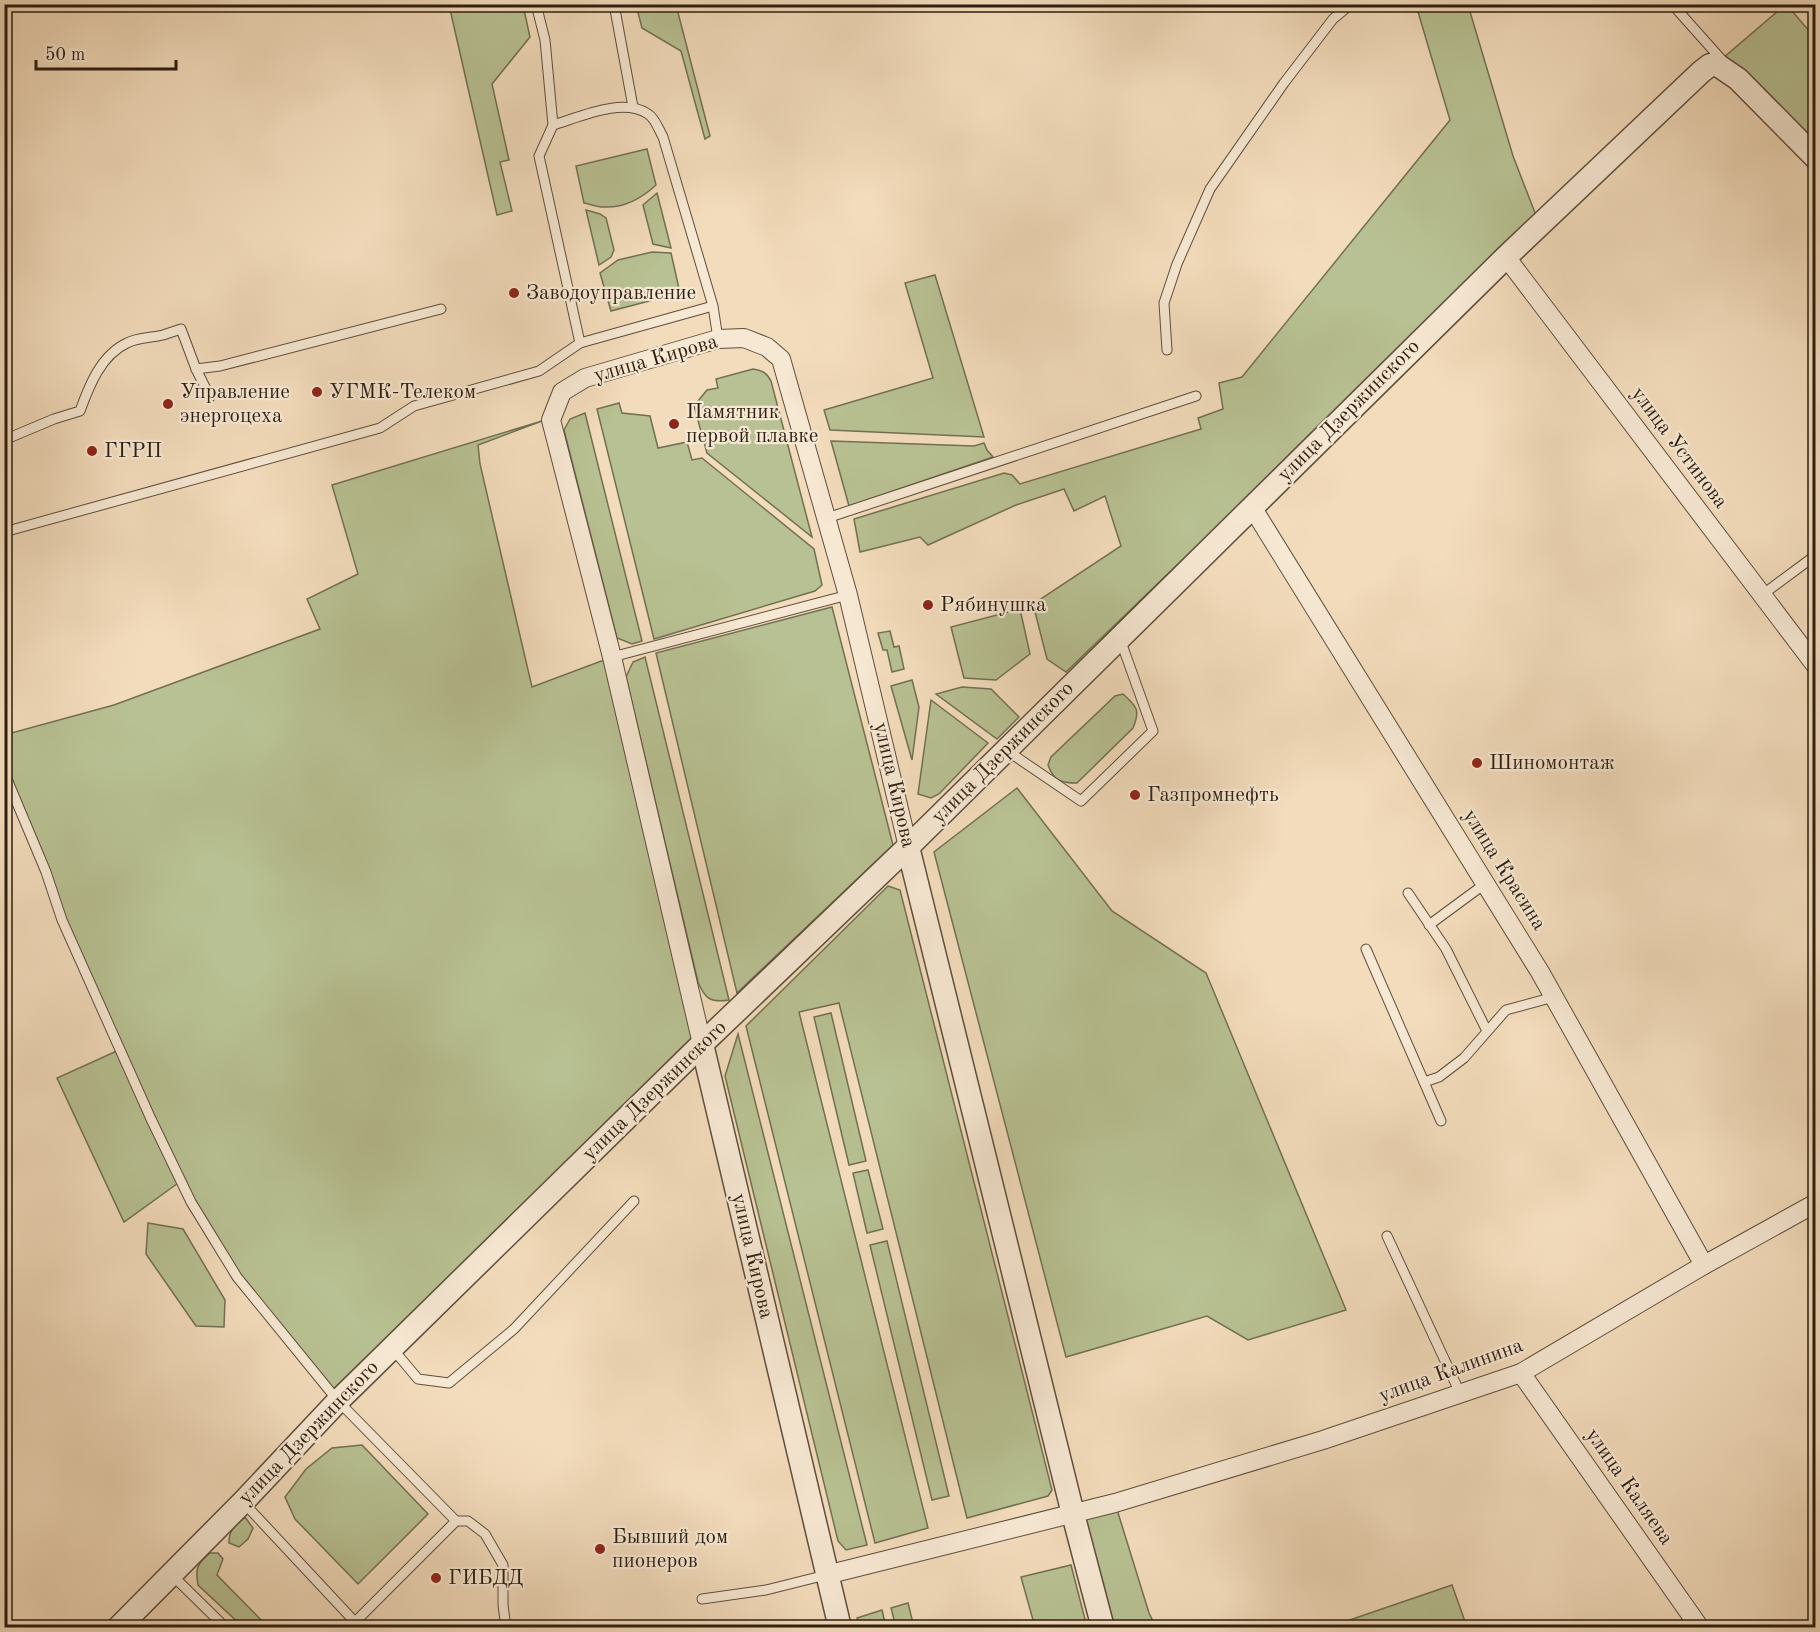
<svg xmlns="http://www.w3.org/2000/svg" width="1820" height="1632" viewBox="0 0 1820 1632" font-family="'Old Standard TT',serif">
<rect width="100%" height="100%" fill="#f3dcbc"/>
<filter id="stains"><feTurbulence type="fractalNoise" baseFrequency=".00333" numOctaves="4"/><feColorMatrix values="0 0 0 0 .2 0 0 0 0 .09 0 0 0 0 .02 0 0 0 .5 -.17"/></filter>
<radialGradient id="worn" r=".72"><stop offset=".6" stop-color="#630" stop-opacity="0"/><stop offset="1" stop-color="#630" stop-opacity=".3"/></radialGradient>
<g fill="#b8c193" stroke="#727052" stroke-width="1.5">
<path d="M 449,5 L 523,5 L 530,37 L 492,84 L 509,160 L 500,162 L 512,211 L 497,215 Z"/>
<path d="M 636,5 L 676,5 L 710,136 L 705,139 L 681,51 L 642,28 Z"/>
<path d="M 1416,5 L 1468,5 L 1513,156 L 1537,218 L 1066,672 L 1047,659 L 1033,604 L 1121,546 L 1105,496 L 1074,511 L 1064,489 L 1016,505 L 928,545 L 920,537 L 860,552 L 854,519 L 1004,473 L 1012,475 L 1020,484 L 1201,429 L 1198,418 L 1223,409 L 1219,383 L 1242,377 L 1450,120 Z"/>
<path d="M 1785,5 L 1787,5 L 1815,38 L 1815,158 L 1716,64 Z"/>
<path d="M 647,149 L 656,185 C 642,198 624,208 604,207 C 597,207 590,204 584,203 L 576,166 Z"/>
<path d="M 657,193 L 671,248 L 653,244 L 643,205 Z"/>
<path d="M 586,210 L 600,214 L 606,218 L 614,250 L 611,257 L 599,265 Z"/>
<path d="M 652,252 L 671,253 L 680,293 L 611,311 L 600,273 L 618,260 Z"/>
<path d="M 935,275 L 984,437 L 830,430 L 824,410 L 933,378 L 905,283 Z"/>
<path d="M 753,369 C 762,370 767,373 771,381 L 812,537 L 707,453 L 694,406 L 707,390 L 718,388 L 716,379 Z"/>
<path d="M 619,403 L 622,413 L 650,416 L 658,448 L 687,442 L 692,460 L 702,458 L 814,549 L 822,585 L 815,591 L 654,639 L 597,409 Z"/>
<path d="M 585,413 L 642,641 L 632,644 L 617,638 L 564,430 L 570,419 Z"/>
<path d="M 542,421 L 478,445 L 480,464 L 532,687 L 612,657 L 702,1044 L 338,1401 L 237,1277 L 181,1181 L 124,1222 L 57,1078 L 119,1050 L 5,772 L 4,735 L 114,705 L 320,629 L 307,599 L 358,574 L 332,485 Z"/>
<path d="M 831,441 L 974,446 L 984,443 L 987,450 L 993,457 L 849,506 Z"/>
<path d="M 832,607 L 893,845 L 737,993 L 656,653 Z"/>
<path d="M 1020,609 L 1030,654 L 996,680 L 964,678 L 951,627 Z"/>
<path d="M 890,631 L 894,647 L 899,646 L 904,669 L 892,672 L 887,650 L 883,650 L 878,633 Z"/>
<path d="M 645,657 L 729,1000 C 711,1003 705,999 698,982 L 626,677 L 633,662 Z"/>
<path d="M 912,680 L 919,707 L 912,760 L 891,686 Z"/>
<path d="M 962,687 L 991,689 L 1019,717 L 997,739 L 936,694 Z"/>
<path d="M 1123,694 C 1136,706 1141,709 1133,728 L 1077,783 C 1060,783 1054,781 1048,765 L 1051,757 L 1115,696 Z"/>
<path d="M 931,700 L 988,743 L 939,794 L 931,798 L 918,794 Z"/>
<path d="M 1017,788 L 1112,911 L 1206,973 L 1346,1310 L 1248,1340 L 1207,1316 L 1066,1357 L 934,852 Z"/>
<path d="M 888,886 L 900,890 L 1052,1490 L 1048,1496 L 967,1518 L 839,1003 L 799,1012 L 928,1528 L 875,1543 L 746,1026 Z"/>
<path d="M 831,1013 L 866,1161 L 849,1165 L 814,1017 Z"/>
<path d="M 738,1034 L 867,1545 L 846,1550 L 838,1541 L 725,1076 Z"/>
<path d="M 868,1170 L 883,1229 L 867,1233 L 853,1173 Z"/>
<path d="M 148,1223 L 183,1229 L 225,1300 L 224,1327 L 196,1326 L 146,1254 Z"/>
<path d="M 887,1241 L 949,1496 L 932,1500 L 870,1245 Z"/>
<path d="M 362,1445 L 428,1514 L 358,1584 L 295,1519 L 285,1497 L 306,1469 L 332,1448 Z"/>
<path d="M 1115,1503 L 1149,1613 L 1156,1627 L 1103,1627 L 1073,1514 Z"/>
<path d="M 245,1517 L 253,1528 L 248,1539 L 239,1547 L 229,1543 C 229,1529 235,1526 245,1517 Z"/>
<path d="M 210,1553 L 218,1553 L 223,1559 L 217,1575 L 268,1627 L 243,1627 L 198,1585 C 195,1568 197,1564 210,1553 Z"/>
<path d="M 1071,1565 L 1087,1627 L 1035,1627 L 1021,1577 Z"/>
<path d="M 1452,1585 L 1467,1627 L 1339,1627 L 1338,1624 Z"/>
<path d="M 908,1603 L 914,1627 L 896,1627 L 891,1608 Z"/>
<path d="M 882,1610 L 886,1627 L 860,1627 L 857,1618 Z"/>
</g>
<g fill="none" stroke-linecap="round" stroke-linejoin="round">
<g stroke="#5e4e3c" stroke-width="11">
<g id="service">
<path d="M 536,4 L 545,40 L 553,125"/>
<path d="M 614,4 L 633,107"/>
<path d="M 1672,4 L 1721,59 L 1719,61"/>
<path d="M 713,306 L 580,343 L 539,156 L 553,125 C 580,117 623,97 648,114 C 655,118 659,130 663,137 L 713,306 L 718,339"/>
<path d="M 1167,350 L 1164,303 L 1177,264 L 1210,189 L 1284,83 L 1333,19 L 1351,4"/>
<path d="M 196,369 L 220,366 L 441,309"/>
<path d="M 4,440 L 54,419 L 80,411 C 89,386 101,355 127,343 C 138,337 151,338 163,335 C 169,333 175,331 181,329 L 196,369 L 210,397"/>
<path d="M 827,518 L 1196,396"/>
<path d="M 4,532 L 380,428 L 414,406 L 539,371 L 580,343"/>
<path d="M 1762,595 L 1816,555"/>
<path d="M 612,657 L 848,595"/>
<path d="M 1006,750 L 1081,801 L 1153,731 L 1120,639"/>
<path d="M 4,772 L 46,872 L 62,920 L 151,1119 L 191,1202 L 237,1277 L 338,1401 L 456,1521"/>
<path d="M 1408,893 L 1446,949 L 1487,1031"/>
<path d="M 1429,925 L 1486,883"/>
<path d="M 1366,949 L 1441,1121"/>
<path d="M 1424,1082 L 1439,1077 L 1464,1058 L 1506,1010 L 1554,997"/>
<path d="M 1387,1236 L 1460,1393"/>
<path d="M 392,1348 L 418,1379 L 449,1383 L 514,1329 L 634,1201"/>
<path d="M 243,1502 L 355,1622"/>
<path d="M 172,1575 L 226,1628"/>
<path d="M 702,1599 L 766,1590 L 826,1575"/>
<path d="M 342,1628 L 355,1622 L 456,1521 L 468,1521 L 485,1534 L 503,1565 L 503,1605 L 506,1628"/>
</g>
</g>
<g stroke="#5e4e3c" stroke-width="20">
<g id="minor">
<path d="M 1506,257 L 1816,666"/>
<path d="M 1252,507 L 1540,972 L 1704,1265"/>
<path d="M 702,1044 L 612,657 L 551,420 L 562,392 L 585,378 L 718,339 L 744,338 L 767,347 L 781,359 L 848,595 L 908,847"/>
<path d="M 1521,1373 L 1700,1628"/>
<path d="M 826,1575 L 1115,1503 L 1323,1440 L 1521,1373 L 1704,1265 L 1816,1203"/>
</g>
</g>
<g stroke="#5e4e3c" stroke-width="25">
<g id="tertiary">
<path d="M 908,847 L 1073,1514 L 1103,1628"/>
<path d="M 702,1044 L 840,1628"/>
<path d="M 118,1628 L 243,1502 L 338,1401 L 702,1044 L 908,847 L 1506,257 L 1701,72 L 1710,65 L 1716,64 L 1738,79 L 1816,158"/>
</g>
</g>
<use href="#service" stroke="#f7e8d3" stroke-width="9"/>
<use href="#minor" stroke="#f7e8d3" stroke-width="18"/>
<use href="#tertiary" stroke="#f7e8d3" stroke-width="22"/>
</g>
<g fill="#8f2418" stroke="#f7e8d3" stroke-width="2">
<circle cx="514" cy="293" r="6"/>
<circle cx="317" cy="392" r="6"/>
<circle cx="168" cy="404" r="6"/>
<circle cx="674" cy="424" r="6"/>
<circle cx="92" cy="451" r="6"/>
<circle cx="928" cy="605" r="6"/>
<circle cx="1477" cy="763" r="6"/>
<circle cx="1135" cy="795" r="6"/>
<circle cx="600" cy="1549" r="6"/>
<circle cx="436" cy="1578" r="6"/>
</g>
<g text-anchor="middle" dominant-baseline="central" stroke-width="4.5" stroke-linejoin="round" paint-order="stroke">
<g font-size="21" fill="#2d1e11" stroke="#f7e8d3" text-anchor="start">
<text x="526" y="293">Заводоуправление</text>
<text x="180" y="392">Управление<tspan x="180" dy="24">энергоцеха</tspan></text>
<text x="329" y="392">УГМК-Телеком</text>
<text x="686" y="412">Памятник<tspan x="686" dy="24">первой плавке</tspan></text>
<text x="104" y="451">ГГРП</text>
<text x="940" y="605">Рябинушка</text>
<text x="1489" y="763">Шиномонтаж</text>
<text x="1147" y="795">Газпромнефть</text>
<text x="612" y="1537">Бывший дом<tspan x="612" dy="24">пионеров</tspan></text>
<text x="448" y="1578">ГИБДД</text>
</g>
<g font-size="21" fill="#2d1e11" stroke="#f7e8d3">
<text transform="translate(656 359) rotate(-16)">улица Кирова</text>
<text transform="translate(1349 411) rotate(-45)">улица Дзержинского</text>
<text transform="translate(1679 448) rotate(53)">улица Устинова</text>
<text transform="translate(1003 753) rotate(-45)">улица Дзержинского</text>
<text transform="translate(894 785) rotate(77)">улица Кирова</text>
<text transform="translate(1504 870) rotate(58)">улица Красина</text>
<text transform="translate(655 1091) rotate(-44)">улица Дзержинского</text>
<text transform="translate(752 1256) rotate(77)">улица Кирова</text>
<text transform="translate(1451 1371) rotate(-20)">улица Калинина</text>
<text transform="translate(309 1433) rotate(-46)">улица Дзержинского</text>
<text transform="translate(1629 1487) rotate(55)">улица Каляева</text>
</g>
</g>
<rect width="1820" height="1632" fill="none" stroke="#f3dcbc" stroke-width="24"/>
<rect x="6" y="6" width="1808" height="1620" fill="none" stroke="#2d1e11" stroke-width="3"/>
<rect x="12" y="12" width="1796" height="1608" fill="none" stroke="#2d1e11" stroke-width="1.5"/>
<path d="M36 60v9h140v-9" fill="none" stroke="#2d1e11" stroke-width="3"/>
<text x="45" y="60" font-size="18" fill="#2d1e11" stroke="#f7e8d3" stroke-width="4.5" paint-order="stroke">50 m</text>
<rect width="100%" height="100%" filter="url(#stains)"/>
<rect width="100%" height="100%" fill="url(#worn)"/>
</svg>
